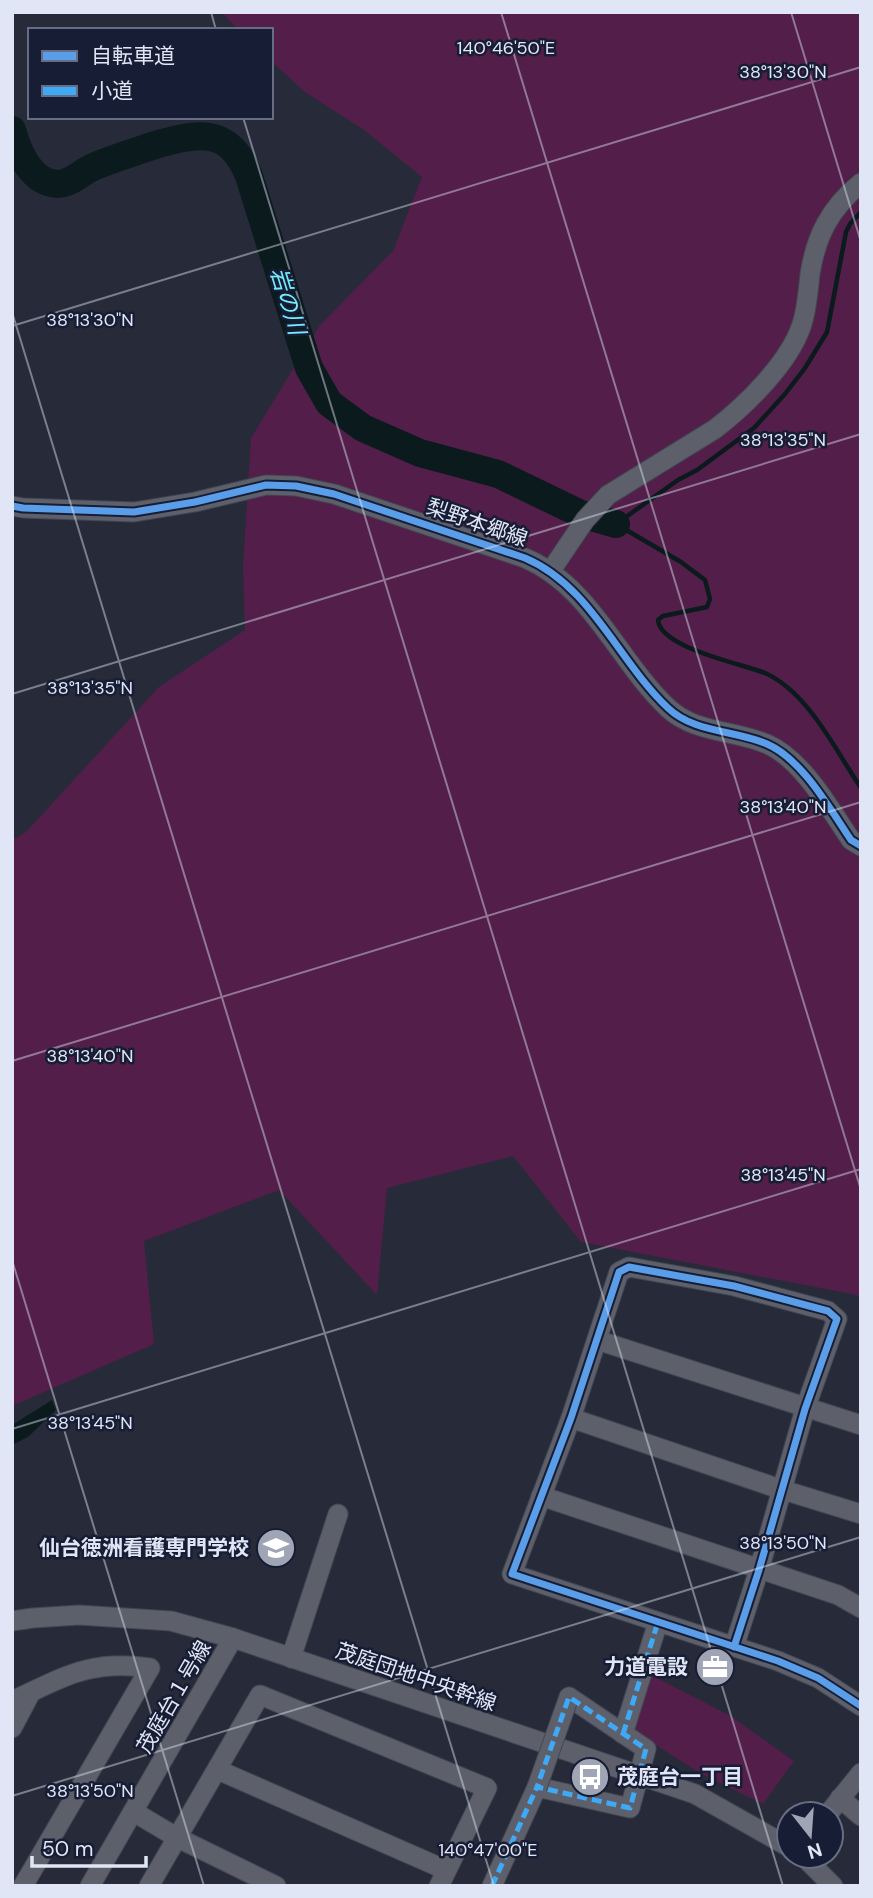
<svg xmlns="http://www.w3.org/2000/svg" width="873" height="1898" viewBox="0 0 873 1898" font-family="'DM Sans','Noto Sans JP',sans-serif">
<rect width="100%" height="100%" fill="#272b39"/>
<g fill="#531e49">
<path d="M 222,12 L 861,12 L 861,1299 L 857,1295 L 581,1242 L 513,1156 L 387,1188 L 377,1295 L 279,1190 L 144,1241 L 154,1344 L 12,1406 L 12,840 L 26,832 L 159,687 L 245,630 L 243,566 L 251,438 L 320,325 L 393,251 L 422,177 L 364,130 L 305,92 L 271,61 L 271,30 L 238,30 Z"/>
<path d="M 651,1675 L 729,1715 L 794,1761 L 763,1804 L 700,1773 L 632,1730 Z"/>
</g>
<path fill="#0b1a1d" d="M 52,1400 L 56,1410 L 28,1437 L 12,1445 L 12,1425 Z"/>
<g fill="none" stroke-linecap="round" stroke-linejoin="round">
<path stroke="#0b1a1d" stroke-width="4.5" d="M 861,212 L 850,224 L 846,232 L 827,332 L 805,368 L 785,394 L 754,428 L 697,470 L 678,480 L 616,524 L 681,562 L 705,580 L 710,599 L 707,607 L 663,616 L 658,620 C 660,648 743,664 765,673 C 808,692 836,751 861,788"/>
<path stroke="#0b1a1d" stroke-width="28" d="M 12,130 C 18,152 31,183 58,184 C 70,184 81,173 91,168 C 111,159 132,153 152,146 C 196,133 229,125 249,176 L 309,368 L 329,403 L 363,428 L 420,453 L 498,474 L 581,514 L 616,524"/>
<g stroke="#434753" stroke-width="21">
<g id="minor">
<path d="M 12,506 L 23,508 L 134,512 L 195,502 L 266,485 L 296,486 L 334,494 L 525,558 C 591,586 618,661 668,708 C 694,733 735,730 767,744 C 802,759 830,809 851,840 L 861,846"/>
<path d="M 550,572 L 585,520 L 608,495 L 715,429 C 745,406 788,364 801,327 C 807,310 808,292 810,274 C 816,236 830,208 861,183"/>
<path d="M 597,1340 L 861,1425"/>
<path d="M 571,1418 L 780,1489 L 861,1514"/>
<path d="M 541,1496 L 838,1595 L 861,1608"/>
<path d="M 12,1621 L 33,1618 L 79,1615 L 171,1621 L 233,1638 L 695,1794 L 789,1847"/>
<path d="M 734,1647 L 759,1570 L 805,1409 L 837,1319 L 828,1311 L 734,1286 L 629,1267 L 619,1272 L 571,1418 L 512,1574 L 778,1661 L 818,1678 L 861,1706"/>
<path d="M 291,1658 L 338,1514"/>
<path d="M 12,1701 C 64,1677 90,1659 150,1668 L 23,1886"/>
<path d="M 12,1728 L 31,1692"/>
<path d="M 623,1734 L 658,1622"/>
<path d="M 218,1770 L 446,1870"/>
<path d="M 840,1798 L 861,1816"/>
<path d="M 134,1812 L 176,1837 L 276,1886"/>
<path d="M 828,1814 L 861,1773"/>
<path d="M 803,1856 L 833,1886"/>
<path d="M 90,1886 L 233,1638"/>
<path d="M 149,1886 L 260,1695 L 487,1788 L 439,1886"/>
<path d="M 492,1886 L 537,1787 L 630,1808 L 646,1749 L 569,1697"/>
</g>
</g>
<use href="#minor" stroke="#5d606a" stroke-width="19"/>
<g stroke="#434753" stroke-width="21" stroke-linecap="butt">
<path id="minor-bridge" d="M 537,1787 L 569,1697"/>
</g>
<use href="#minor-bridge" stroke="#5d606a" stroke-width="19"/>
<g stroke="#3fa9f5" stroke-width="5" stroke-dasharray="10 5" stroke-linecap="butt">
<path d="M 623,1734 L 658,1622"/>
<path d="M 492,1886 L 537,1787 L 630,1808 L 646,1749 L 569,1697 L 537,1787"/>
</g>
<g stroke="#171d35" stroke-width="11">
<g id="cycleway">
<path d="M 12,506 L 23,508 L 134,512 L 195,502 L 266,485 L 296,486 L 334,494 L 525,558 C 591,586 618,661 668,708 C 694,733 735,730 767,744 C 802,759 830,809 851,840 L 861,846"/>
<path d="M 734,1647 L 759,1570 L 805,1409 L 837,1319 L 828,1311 L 734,1286 L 629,1267 L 619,1272 L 571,1418 L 512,1574 L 778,1661 L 818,1678 L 861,1706"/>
</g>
</g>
<use href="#cycleway" stroke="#5a9eea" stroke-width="7"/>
</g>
<path fill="none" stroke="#e0e6f6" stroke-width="2" stroke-opacity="0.45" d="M 211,12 L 216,30M 501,12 L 861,1190M 791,12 L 861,242M 243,117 L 783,1886M 12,312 L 494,1886M 12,326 L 861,67M 12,694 L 861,434M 12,1061 L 861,802M 12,1260 L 204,1886M 12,1429 L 861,1169M 12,1796 L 861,1537"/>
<defs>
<g id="school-disc" transform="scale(2.0125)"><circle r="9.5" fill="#9fa5b4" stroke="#171d35"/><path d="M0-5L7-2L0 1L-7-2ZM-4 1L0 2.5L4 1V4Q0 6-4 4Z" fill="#fff"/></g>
<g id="office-disc" transform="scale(2.0125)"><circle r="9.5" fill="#9fa5b4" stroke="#171d35"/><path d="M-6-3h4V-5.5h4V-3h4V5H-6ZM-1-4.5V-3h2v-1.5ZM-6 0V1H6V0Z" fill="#fff"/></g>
<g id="bus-disc" transform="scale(2.0125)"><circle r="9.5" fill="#9fa5b4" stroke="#171d35"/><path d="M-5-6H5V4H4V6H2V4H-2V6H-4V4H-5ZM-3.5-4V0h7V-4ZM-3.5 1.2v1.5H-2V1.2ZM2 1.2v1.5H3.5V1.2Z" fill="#fff"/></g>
</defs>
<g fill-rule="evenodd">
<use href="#school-disc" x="276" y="1548"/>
<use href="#office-disc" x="715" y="1667"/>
<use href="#bus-disc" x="590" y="1777"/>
</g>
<g text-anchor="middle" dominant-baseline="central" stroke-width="5" stroke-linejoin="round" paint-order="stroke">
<g font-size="21" fill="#e0e6f6" stroke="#171d35">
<text transform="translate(477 523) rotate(19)">梨野本郷線</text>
<text transform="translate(416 1677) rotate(19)">茂庭団地中央幹線</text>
<text transform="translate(174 1697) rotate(-60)">茂庭台１号線</text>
</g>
<g font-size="21" font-weight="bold" fill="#e0e6f6" stroke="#171d35" text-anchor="end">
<text x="249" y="1548">仙台徳洲看護専門学校</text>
<text x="688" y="1667">力道電設</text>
<text x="617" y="1777" text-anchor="start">茂庭台一丁目</text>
</g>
<g font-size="23" font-style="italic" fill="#72edfd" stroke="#171d35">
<text transform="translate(288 301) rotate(73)">岩の川</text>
</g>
</g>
<g font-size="18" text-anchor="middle" fill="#e0e6f6" stroke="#171d35" stroke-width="5" stroke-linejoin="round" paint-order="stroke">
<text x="506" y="54">140°46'50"E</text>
<text x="783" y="78">38°13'30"N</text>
<text x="90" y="326">38°13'30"N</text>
<text x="783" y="446">38°13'35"N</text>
<text x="90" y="694">38°13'35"N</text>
<text x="783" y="813">38°13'40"N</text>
<text x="90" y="1062">38°13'40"N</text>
<text x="783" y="1181">38°13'45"N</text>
<text x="90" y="1429">38°13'45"N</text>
<text x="783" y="1549">38°13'50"N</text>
<text x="90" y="1797">38°13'50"N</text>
<text x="488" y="1856">140°47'00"E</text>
</g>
<rect width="873" height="1898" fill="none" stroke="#e0e6f6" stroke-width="28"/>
<rect x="28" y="28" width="245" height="91" fill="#171d35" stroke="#676d82" stroke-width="2"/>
<rect x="42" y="51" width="35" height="10" fill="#5a9eea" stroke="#676d82" stroke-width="2"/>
<text x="91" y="63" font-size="21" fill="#e0e6f6">自転車道</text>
<rect x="42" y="86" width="35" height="10" fill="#3fa9f5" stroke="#676d82" stroke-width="2"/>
<text x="91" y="98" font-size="21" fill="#e0e6f6">小道</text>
<g transform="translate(810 1835) rotate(163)"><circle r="33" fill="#171d35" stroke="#676d82" stroke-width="2"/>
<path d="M0-5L12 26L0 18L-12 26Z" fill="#9fa5b4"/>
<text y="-10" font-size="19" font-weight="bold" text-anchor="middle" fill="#e0e6f6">N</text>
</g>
<path d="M32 1856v10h114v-10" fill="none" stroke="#e0e6f6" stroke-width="3.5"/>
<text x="42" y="1856" font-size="21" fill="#e0e6f6" stroke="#171d35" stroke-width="5" paint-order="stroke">50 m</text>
</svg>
